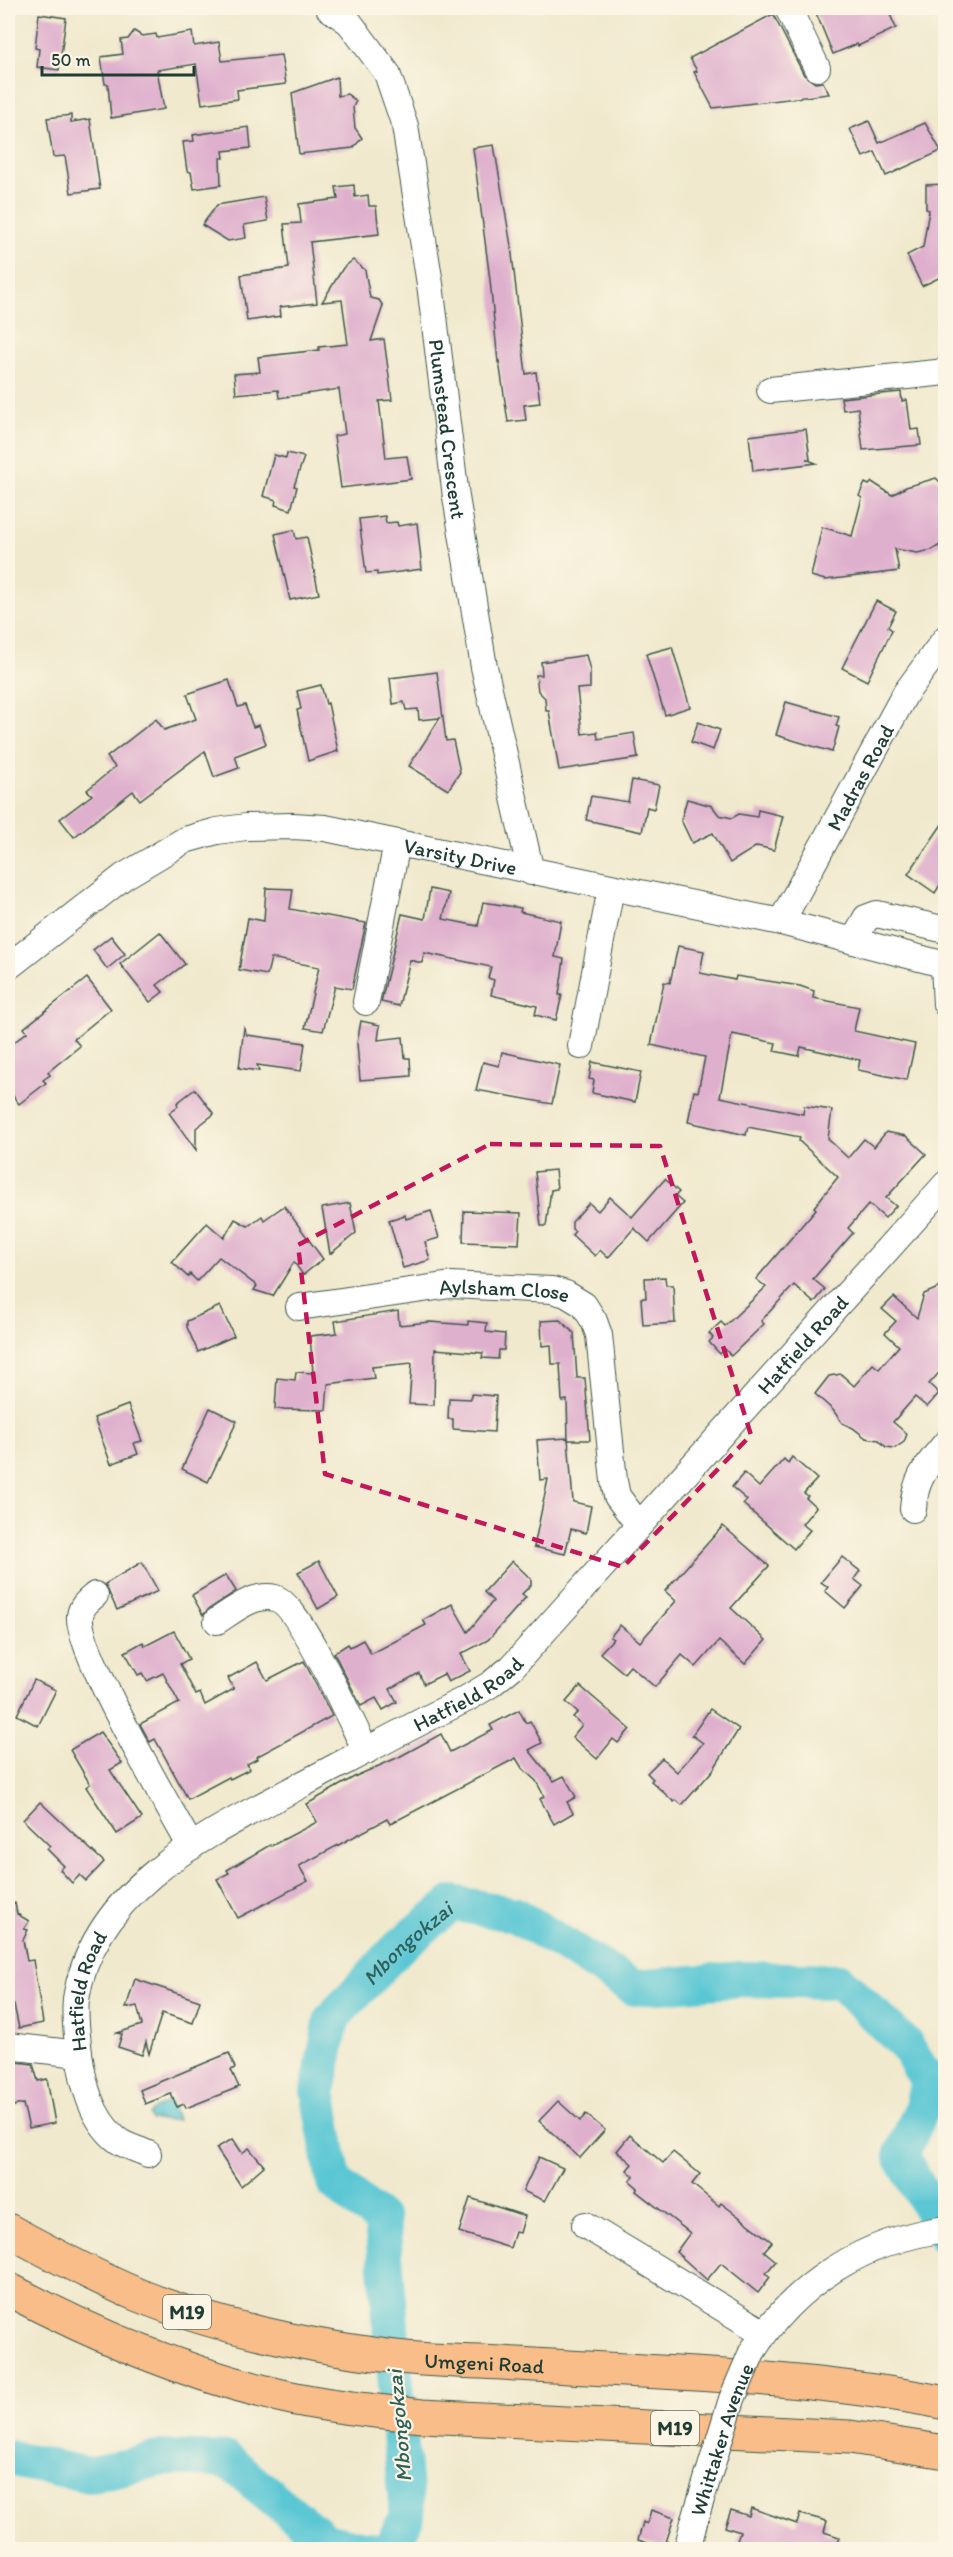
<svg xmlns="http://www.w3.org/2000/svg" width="953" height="2557" viewBox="0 0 953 2557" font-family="Itim,sans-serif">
<rect width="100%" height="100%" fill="#fcf5e5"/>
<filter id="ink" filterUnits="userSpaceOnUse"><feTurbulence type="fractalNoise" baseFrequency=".0167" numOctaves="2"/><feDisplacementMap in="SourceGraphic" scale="12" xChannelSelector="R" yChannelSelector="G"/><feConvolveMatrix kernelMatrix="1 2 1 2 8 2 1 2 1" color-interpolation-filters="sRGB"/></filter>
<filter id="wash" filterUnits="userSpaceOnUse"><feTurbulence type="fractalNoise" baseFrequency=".008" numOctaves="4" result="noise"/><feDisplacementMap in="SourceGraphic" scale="24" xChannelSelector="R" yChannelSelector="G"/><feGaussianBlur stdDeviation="1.35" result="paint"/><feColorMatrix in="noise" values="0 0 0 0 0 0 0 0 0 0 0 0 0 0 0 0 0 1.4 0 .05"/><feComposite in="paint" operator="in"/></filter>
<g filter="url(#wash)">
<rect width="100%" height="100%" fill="#f0e9cd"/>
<path fill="#5cc7d4" stroke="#3e8284" stroke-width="1.5" d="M 170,2101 L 177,2120 L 151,2120 L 149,2115 L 154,2109 Z"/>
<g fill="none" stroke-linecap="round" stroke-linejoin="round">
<g stroke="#5cc7d4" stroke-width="36">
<path d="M 8,2458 L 89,2475 L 163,2458 L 227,2460 L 324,2540 L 370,2550"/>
<path id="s1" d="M 390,2550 L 407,2516 L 382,2221 L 334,2182 L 318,2091 L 332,2018 L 399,1947 L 453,1903 L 516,1915 L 634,1988 L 742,1979 L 839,1981 L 906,2045 L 928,2081 L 922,2108 L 901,2156 L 946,2237"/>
</g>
</g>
<g id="blocks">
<g fill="#dfb0cd">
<path d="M 814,8 L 887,8 L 896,28 L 858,46 L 857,44 L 833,54 Z"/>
<path d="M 39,14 L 66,18 L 59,70 L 37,67 L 39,49 L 35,48 Z"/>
<path d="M 773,14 L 804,75 L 815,83 L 823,82 L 829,94 L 713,108 L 694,72 L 697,71 L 690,58 Z"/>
<path d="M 134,31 L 142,36 L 156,34 L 157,38 L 192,32 L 194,46 L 219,42 L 222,61 L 281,55 L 286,84 L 237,90 L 238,99 L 202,104 L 196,64 L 157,70 L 164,109 L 111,118 L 108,84 L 105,84 L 101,57 L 123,54 L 121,40 L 128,39 Z"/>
<path d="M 337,77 L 338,96 L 347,94 L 356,101 L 353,107 L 355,128 L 362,138 L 353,148 L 299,154 L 292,93 Z"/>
<path d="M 71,115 L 71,122 L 90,119 L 100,189 L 71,193 L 65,156 L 53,157 L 47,118 Z"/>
<path d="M 869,121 L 879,143 L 925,123 L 941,151 L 886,176 L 875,152 L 863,157 L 850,129 Z"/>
<path d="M 249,127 L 251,148 L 223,151 L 224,158 L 220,158 L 221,185 L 194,189 L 191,172 L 187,171 L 183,142 L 194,141 L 193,135 Z"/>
<path d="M 494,145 L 511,246 L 526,374 L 536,372 L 540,403 L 524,405 L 526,420 L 508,422 L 499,361 L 498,362 L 490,280 L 473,148 Z"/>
<path d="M 945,184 L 945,275 L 922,286 L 907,255 L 923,247 L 929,210 L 926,209 L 926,185 Z"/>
<path d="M 354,185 L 355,197 L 368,195 L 369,206 L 376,206 L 379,234 L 310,242 L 317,303 L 280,307 L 281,316 L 247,321 L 241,275 L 289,268 L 284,224 L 301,223 L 299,204 L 338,199 L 336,187 Z"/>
<path d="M 264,197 L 268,221 L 244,225 L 246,238 L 228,241 L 202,225 L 217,205 Z"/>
<path d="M 353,260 L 365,270 L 370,298 L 379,300 L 383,306 L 371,341 L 384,339 L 390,384 L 392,400 L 379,401 L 386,458 L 407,456 L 411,479 L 341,488 L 334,436 L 345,434 L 339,389 L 279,398 L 278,390 L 236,394 L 234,374 L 260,372 L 258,357 L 319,350 L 319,347 L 348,344 L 342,300 L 322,302 L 343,268 Z"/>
<path d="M 901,392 L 902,401 L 907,400 L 911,430 L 919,429 L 921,445 L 863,450 L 858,408 L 843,410 L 841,398 Z"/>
<path d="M 806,429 L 810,459 L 806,459 L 816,463 L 753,471 L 749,436 Z"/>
<path d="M 287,453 L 304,457 L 294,486 L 297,487 L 291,510 L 275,505 L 276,500 L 263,496 L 274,455 L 286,458 Z"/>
<path d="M 936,478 L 944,486 L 945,495 L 945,542 L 932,550 L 917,553 L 895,549 L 899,571 L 825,580 L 811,576 L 822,527 L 852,536 L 862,498 L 859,496 L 865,483 L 869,485 L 872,482 L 892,495 L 906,487 Z"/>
<path d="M 385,516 L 386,523 L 397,522 L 398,526 L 417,523 L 422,569 L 377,575 L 377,572 L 366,573 L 359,519 Z"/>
<path d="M 294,530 L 296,539 L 307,537 L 319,594 L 290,600 L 275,534 Z"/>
<path d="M 876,601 L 896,611 L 888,627 L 892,630 L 867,681 L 842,668 Z"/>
<path d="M 672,647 L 690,707 L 665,715 L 646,654 Z"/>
<path d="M 586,655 L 590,670 L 590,688 L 577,689 L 582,734 L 597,732 L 598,739 L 634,733 L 638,758 L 559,770 L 549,711 L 546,711 L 545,698 L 538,691 L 536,675 L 542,675 L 541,662 Z"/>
<path d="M 437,672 L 446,741 L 453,740 L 460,772 L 448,790 L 409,766 L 440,718 L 419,720 L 418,709 L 406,710 L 404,702 L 393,704 L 390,678 Z"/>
<path d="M 229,680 L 238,707 L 245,705 L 253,727 L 259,725 L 266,744 L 235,756 L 239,768 L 214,777 L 205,751 L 140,800 L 133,791 L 74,837 L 60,819 L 92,795 L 87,790 L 115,767 L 107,757 L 156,719 L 164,730 L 196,719 L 187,694 Z"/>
<path d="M 321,685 L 326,704 L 328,703 L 338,751 L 308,761 L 297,710 L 301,709 L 297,691 Z"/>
<path d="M 786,702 L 839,717 L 836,726 L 839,727 L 832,752 L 776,735 Z"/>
<path d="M 698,722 L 720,730 L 713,750 L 691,742 Z"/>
<path d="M 632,780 L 659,785 L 654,809 L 647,807 L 642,832 L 586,820 L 591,796 L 628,802 Z"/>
<path d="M 687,799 L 712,806 L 719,815 L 732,818 L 739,814 L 757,817 L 758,810 L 783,816 L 774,850 L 757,846 L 730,863 L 713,833 L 692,843 L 681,820 Z"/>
<path d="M 945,820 L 945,877 L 935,893 L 908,874 Z"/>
<path d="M 266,888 L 293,889 L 290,909 L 366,923 L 352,989 L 335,986 L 323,1031 L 305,1028 L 319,967 L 271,958 L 267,975 L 239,970 L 248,918 L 264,921 Z"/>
<path d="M 430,889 L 449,893 L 443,919 L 478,926 L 483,902 L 521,908 L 520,912 L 561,921 L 555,957 L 564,959 L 559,995 L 562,995 L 556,1020 L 535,1015 L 537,1006 L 491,995 L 494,980 L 488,978 L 491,967 L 424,953 L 422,963 L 410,960 L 399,1006 L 381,1002 L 402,914 L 425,919 Z"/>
<path d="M 160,932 L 185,964 L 157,985 L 163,992 L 150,1002 L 120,964 Z"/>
<path d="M 111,936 L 125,954 L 107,969 L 93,950 Z"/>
<path d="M 678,946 L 704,951 L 700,973 L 735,980 L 736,976 L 800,986 L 814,991 L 813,998 L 859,1007 L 854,1031 L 915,1044 L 907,1080 L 858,1070 L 860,1060 L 801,1047 L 799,1056 L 774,1051 L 776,1043 L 732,1034 L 720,1097 L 803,1114 L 804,1106 L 832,1110 L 828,1139 L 848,1158 L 864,1139 L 874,1147 L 886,1132 L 906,1136 L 926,1154 L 886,1198 L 896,1206 L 885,1218 L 869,1204 L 848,1228 L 853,1233 L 813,1279 L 825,1289 L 814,1303 L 794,1285 L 761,1321 L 764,1324 L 731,1356 L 725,1349 L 720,1354 L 709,1342 L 713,1338 L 709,1333 L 721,1322 L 725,1326 L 766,1287 L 756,1279 L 816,1209 L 814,1207 L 838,1177 L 799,1141 L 800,1137 L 748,1127 L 746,1135 L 688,1122 L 694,1091 L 698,1092 L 705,1057 L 651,1045 L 664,982 L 670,983 Z"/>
<path d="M 87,978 L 111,1009 L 74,1039 L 80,1046 L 48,1072 L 50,1075 L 43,1080 L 46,1083 L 19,1104 L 8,1089 L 8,1047 L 27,1032 L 24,1028 Z"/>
<path d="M 361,1021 L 380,1025 L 378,1040 L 403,1037 L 405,1058 L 410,1058 L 411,1076 L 360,1080 L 357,1043 Z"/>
<path d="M 244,1028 L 247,1035 L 305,1043 L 301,1071 L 257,1065 L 259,1071 L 239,1068 Z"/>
<path d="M 502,1052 L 560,1065 L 552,1104 L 476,1090 L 483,1062 L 499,1066 Z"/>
<path d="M 592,1062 L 641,1072 L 635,1102 L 592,1093 L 594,1080 L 589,1079 Z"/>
<path d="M 195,1089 L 214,1114 L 196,1128 L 196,1150 L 169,1113 L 178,1106 L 177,1103 Z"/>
<path d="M 555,1170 L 557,1189 L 551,1190 L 546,1226 L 541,1226 L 535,1172 Z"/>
<path d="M 665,1179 L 679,1192 L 675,1196 L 683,1203 L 649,1242 L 634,1228 L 608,1258 L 600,1250 L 595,1256 L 572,1235 L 575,1231 L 572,1229 L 572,1222 L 589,1203 L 598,1211 L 610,1197 L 632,1217 Z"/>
<path d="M 350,1203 L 356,1233 L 330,1254 L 322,1208 Z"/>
<path d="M 284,1206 L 323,1259 L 303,1275 L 294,1262 L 273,1296 L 254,1290 L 257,1286 L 219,1257 L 197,1281 L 190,1274 L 188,1277 L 172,1262 L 207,1223 L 224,1238 L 235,1219 L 248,1226 L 262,1216 L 264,1220 Z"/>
<path d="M 431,1211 L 439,1238 L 425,1242 L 430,1260 L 403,1268 L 389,1220 L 405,1215 L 406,1219 Z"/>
<path d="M 464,1211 L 521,1213 L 519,1244 L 463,1242 Z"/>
<path d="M 665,1277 L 666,1285 L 673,1285 L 675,1323 L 643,1325 L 641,1298 L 646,1298 L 645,1278 Z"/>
<path d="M 945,1285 L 945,1366 L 929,1384 L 939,1393 L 927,1407 L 915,1397 L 893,1422 L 907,1434 L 904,1442 L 895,1448 L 886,1447 L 879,1440 L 866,1438 L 853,1428 L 842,1423 L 833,1410 L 815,1394 L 829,1376 L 841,1374 L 854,1386 L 873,1364 L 879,1369 L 899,1346 L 885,1333 L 896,1321 L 882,1309 L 894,1297 L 917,1318 L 924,1294 Z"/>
<path d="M 220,1306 L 234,1336 L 198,1352 L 187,1327 L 187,1321 Z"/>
<path d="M 398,1311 L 399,1325 L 430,1322 L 468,1325 L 468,1321 L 487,1323 L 486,1332 L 505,1334 L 504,1350 L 499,1350 L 498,1359 L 482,1358 L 483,1353 L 435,1349 L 434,1405 L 409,1404 L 412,1363 L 372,1367 L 374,1378 L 328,1384 L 326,1410 L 275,1409 L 277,1378 L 295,1380 L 296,1372 L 313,1373 L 310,1336 L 337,1333 L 335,1321 Z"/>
<path d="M 560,1320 L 574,1333 L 577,1378 L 585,1378 L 590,1440 L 568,1440 L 567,1400 L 562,1401 L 560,1364 L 552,1364 L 551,1345 L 542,1346 L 541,1321 Z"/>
<path d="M 471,1394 L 496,1396 L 494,1432 L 453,1429 L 453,1419 L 448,1419 L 449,1398 L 471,1399 Z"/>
<path d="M 128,1405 L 142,1441 L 134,1443 L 138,1454 L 111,1464 L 94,1418 Z"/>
<path d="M 210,1408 L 237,1421 L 208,1482 L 182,1469 Z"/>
<path d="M 568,1438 L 573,1502 L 591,1506 L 586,1533 L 571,1529 L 565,1554 L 534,1547 L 548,1479 L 540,1480 L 537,1440 Z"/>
<path d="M 792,1457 L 817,1479 L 804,1493 L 808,1496 L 806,1498 L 816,1507 L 802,1524 L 810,1530 L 794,1549 L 743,1504 L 747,1500 L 732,1487 L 744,1473 L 759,1487 L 784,1459 L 788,1463 Z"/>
<path d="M 723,1526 L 769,1566 L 731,1608 L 766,1640 L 745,1664 L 719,1641 L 696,1667 L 682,1655 L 655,1687 L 630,1666 L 624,1673 L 600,1653 L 613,1639 L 610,1637 L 620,1625 L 640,1642 L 676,1601 L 665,1591 Z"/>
<path d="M 842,1557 L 860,1571 L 854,1579 L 863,1586 L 845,1608 L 825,1591 L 828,1587 L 821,1582 Z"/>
<path d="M 319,1561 L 338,1597 L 318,1609 L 298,1572 Z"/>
<path d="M 512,1561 L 531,1579 L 531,1585 L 522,1594 L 526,1597 L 488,1640 L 461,1654 L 470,1671 L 448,1682 L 444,1674 L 424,1684 L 419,1673 L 390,1689 L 397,1702 L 383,1710 L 376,1698 L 361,1706 L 334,1653 L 348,1644 L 350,1647 L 363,1640 L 371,1654 L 426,1625 L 423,1620 L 452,1604 L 468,1632 L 493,1601 L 484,1592 Z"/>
<path d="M 142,1562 L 158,1591 L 117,1610 L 105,1584 Z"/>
<path d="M 226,1575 L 236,1591 L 209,1609 L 203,1615 L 192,1595 Z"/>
<path d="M 174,1631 L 189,1659 L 180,1664 L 196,1695 L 200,1693 L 205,1705 L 234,1689 L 228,1678 L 257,1662 L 267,1680 L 304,1661 L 332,1716 L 256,1757 L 257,1759 L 247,1764 L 250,1769 L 230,1779 L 229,1777 L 188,1799 L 155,1739 L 150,1742 L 140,1724 L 179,1703 L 163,1673 L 147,1681 L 142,1673 L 138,1675 L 125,1652 L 143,1642 L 145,1646 Z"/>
<path d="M 34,1680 L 56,1690 L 38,1726 L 17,1715 Z"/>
<path d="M 580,1686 L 630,1729 L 618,1743 L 613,1739 L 597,1759 L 572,1737 L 582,1725 L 573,1717 L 578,1712 L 566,1702 Z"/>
<path d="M 710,1709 L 739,1729 L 713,1770 L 682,1805 L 676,1800 L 674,1802 L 651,1781 L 653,1779 L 647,1773 L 662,1758 L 677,1772 L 703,1743 L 692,1735 Z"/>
<path d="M 519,1710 L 526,1723 L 530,1721 L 542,1743 L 529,1750 L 554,1781 L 564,1776 L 576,1797 L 567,1802 L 573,1813 L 554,1824 L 540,1799 L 544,1796 L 536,1781 L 522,1768 L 516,1758 L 390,1824 L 387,1819 L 299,1866 L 308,1881 L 238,1918 L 217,1879 L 229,1873 L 227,1870 L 270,1845 L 271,1846 L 317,1822 L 307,1804 L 356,1776 L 399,1757 L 441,1734 L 450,1752 L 493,1730 L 490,1725 Z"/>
<path d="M 100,1732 L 122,1763 L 110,1770 L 142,1818 L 117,1834 L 86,1787 L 90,1784 L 70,1750 Z"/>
<path d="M 40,1802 L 104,1862 L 86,1881 L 80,1875 L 72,1883 L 60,1870 L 64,1866 L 47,1849 L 50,1846 L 23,1820 Z"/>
<path d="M 15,1903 L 17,1914 L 29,1921 L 24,1929 L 28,1930 L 23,1940 L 27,1961 L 33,1960 L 43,2023 L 19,2028 L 14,2005 L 8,2006 L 8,1904 Z"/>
<path d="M 135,1979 L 200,2001 L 193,2023 L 162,2013 L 149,2054 L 146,2042 L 142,2055 L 118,2047 L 122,2034 L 117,2033 L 142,2025 L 137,2006 L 126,2008 Z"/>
<path d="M 229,2053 L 235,2068 L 231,2070 L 239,2087 L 186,2108 L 184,2104 L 177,2107 L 171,2094 L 145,2104 L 140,2090 Z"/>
<path d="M 8,2061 L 33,2064 L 38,2081 L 47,2079 L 55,2123 L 29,2128 L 23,2104 L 8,2107 Z"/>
<path d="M 558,2101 L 580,2121 L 586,2114 L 605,2130 L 580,2158 L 539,2121 Z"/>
<path d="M 630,2135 L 663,2163 L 673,2152 L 700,2174 L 692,2184 L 719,2206 L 721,2203 L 772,2242 L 764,2251 L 776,2261 L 766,2273 L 770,2277 L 758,2293 L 721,2263 L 707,2280 L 676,2252 L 690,2233 L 636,2191 L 638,2188 L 630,2181 L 634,2176 L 627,2170 L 632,2164 L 617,2151 Z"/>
<path d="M 233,2139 L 242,2153 L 249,2148 L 264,2166 L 241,2186 L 216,2148 Z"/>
<path d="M 539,2157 L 563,2168 L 545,2201 L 523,2191 Z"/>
<path d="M 470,2198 L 525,2216 L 520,2233 L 515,2232 L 510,2248 L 459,2232 Z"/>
<path d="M 751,2508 L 797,2524 L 800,2514 L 827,2521 L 824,2532 L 839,2537 L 835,2550 L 734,2550 L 740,2532 L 725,2527 L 731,2510 L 749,2516 Z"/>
<path d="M 651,2510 L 674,2518 L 664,2548 L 638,2540 L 643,2522 L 647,2524 Z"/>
</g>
</g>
</g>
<g filter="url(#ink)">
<use href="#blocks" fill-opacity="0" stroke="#3e574b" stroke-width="1.5"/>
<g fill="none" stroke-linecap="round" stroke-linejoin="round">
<g stroke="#3e574b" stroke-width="28">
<g id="minor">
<path id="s2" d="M 329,8 L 349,22 L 387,73 L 405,126 L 430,284 L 456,497 L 484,667 L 531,872"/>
<path d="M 788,8 L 817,68"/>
<path d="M 770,390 L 946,372"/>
<path id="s3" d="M 781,922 L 905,694 L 946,638"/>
<path d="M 854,941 L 866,918 L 877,914 L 946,930"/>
<path d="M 944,965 L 946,1004"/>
<path id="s4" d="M 8,967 L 123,877 L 185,840 L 217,831 L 246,827 L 293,826 L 325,828 L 781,922 L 946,965"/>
<path d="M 366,1002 L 397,843"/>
<path d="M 581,1046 L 611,888"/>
<path id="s5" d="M 299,1307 L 451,1285 L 552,1290 L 566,1294 L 584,1305 L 594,1321 L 599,1335 L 614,1481 L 617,1496 L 638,1524"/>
<path d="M 913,1509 C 915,1478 926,1467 946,1443"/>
<path d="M 95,1595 C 88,1601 81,1606 80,1616 C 76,1650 170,1808 191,1847"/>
<path d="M 217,1621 C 234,1610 254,1593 275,1598 C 299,1604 352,1724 366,1751"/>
<path d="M 8,2046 L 79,2054"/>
<path id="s6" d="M 148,2154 C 138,2149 124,2146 116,2139 C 91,2118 83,2083 79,2053 C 77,2035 74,2017 76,1999 C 94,1885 211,1833 301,1785 C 356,1756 411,1726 466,1699 L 491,1684 L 512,1667 L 946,1184"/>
<path d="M 585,2225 L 764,2333"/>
<path d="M 752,2352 C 795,2283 865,2240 946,2229"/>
<path d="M 687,2550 L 694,2522"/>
</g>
</g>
<g stroke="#3e574b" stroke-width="35">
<g id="highway">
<path id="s7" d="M 8,2230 C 50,2253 93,2276 138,2295 C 211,2325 303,2345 381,2355 C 421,2361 462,2361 502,2363 C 650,2373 800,2374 946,2403"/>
<path d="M 8,2289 C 92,2334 184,2373 278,2395 C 324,2406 374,2411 422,2416 L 850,2437 L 946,2452"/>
</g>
</g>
<use href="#minor" stroke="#fff" stroke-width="26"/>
<use href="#highway" stroke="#f8bd89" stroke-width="33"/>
<g stroke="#3e574b" stroke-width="28" stroke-linecap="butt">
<g id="minor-bridge">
<path id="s8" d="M 694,2522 L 732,2399 L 752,2352"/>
</g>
</g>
<use href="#minor-bridge" stroke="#fff" stroke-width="26"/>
</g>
</g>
<path fill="none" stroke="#c2185b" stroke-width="4.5" stroke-dasharray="12 8" stroke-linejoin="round" d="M 490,1144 L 660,1146 L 751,1435 L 623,1567 L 325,1474 L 298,1245 Z"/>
<g text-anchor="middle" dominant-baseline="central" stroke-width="4.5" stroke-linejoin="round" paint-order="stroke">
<g fill="#fcf5e5" stroke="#617469" stroke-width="1.5">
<rect x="163" y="2295" width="48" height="34" rx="4.5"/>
<rect x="651" y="2411" width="48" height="34" rx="4.5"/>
</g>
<g font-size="20" font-weight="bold" fill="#1f3d34">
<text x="187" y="2312">M19</text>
<text x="675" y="2428">M19</text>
</g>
<g font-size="21" fill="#1f3d34" stroke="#fcf5e5">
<text stroke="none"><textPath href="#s2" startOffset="450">Plumstead Crescent</textPath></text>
<text stroke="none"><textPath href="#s3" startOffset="165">Madras Road</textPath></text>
<text stroke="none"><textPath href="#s4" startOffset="498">Varsity Drive</textPath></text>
<text stroke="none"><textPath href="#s5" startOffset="207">Aylsham Close</textPath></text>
<text stroke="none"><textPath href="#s6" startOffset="1185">Hatfield Road</textPath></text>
<text stroke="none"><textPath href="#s6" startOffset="699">Hatfield Road</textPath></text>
<text stroke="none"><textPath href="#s6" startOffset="195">Hatfield Road</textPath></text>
<text stroke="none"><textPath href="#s7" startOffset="500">Umgeni Road</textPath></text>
<text stroke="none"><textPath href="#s8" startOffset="87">Whittaker Avenue</textPath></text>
</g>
<g font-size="22" font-style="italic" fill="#2e605c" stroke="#fcf5e5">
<text stroke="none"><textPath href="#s1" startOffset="669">Mbongokzai</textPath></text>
<text transform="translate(399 2426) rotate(-95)">Mbongokzai</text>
</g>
</g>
<rect width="953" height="2557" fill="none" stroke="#fcf5e5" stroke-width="30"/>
<path d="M42 66v9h152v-9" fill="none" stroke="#1f3d34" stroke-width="3"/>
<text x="51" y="66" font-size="18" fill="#1f3d34" stroke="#fcf5e5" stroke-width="4.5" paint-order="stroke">50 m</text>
</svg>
